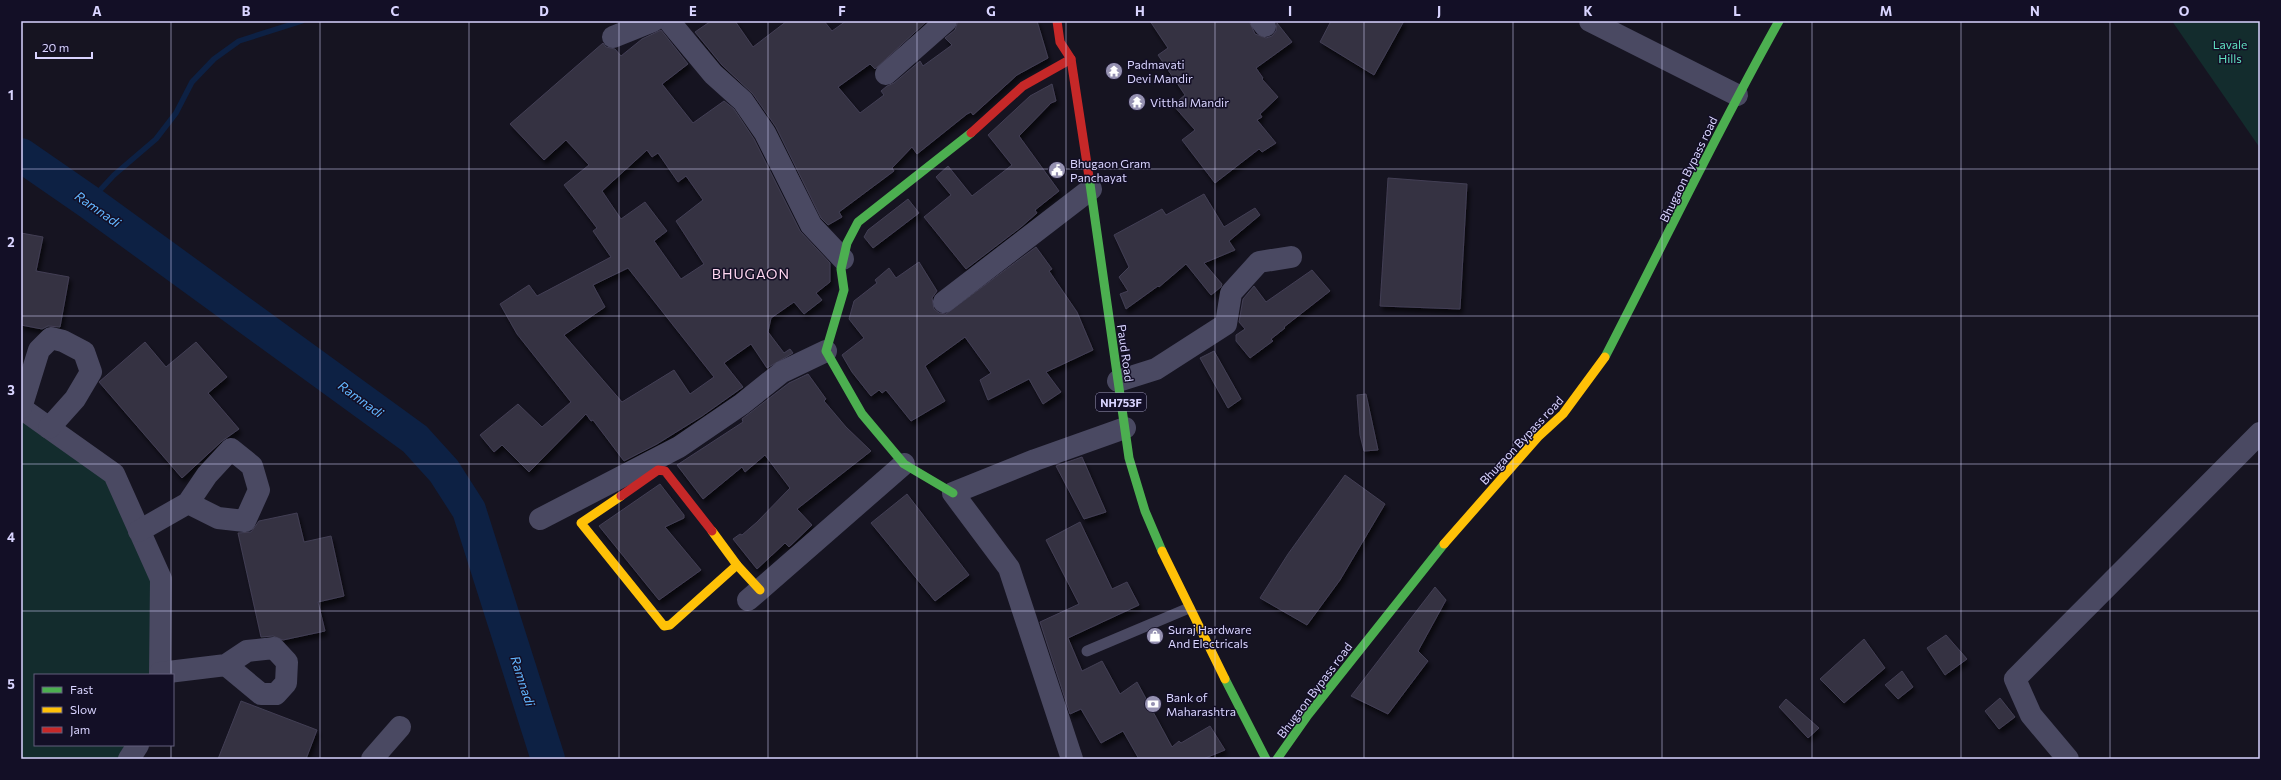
<svg xmlns="http://www.w3.org/2000/svg" width="2281" height="780" viewBox="0 0 2281 780" font-family="Commissioner,sans-serif">
<defs>
<filter id="shadow"><feDropShadow dx="2.5" dy="4.5" stdDeviation="2" flood-color="#0009"/></filter>
</defs>
<rect width="100%" height="100%" fill="#161421"/>
<g fill="#132c2d">
<path d="M 2172,21 L 2260,21 L 2260,148 Z"/>
<path d="M 21,408 L 114,474 L 161,579 L 160,675 L 35,675 L 35,745 L 138,745 L 129,759 L 21,759 Z"/>
</g>
<g fill="none" stroke-linecap="round" stroke-linejoin="round">
<path stroke="#0d2144" stroke-width="5.5" d="M 89,202 L 114,175 L 156,139 L 176,113 L 192,82 L 214,59 L 239,41 L 302,21"/>
<path stroke="#0d2144" stroke-width="34" d="M 21,155 L 89,202 L 415,439 L 444,471 L 469,510 L 548,759"/>
</g>
<g fill="#343243" stroke="#433f54" fill-rule="evenodd" filter="url(#shadow)">
<path d="M 711,21 L 735,21 L 753,47 L 787,21 L 824,21 L 832,31 L 846,21 L 927,21 L 875,69 L 870,64 L 838,87 L 860,113 L 884,95 L 881,91 L 887,86 L 894,83 L 920,61 L 923,66 L 952,45 L 945,38 L 955,30 L 958,21 L 1037,21 L 1048,58 L 1017,75 L 973,115 L 971,112 L 967,114 L 917,154 L 912,147 L 892,168 L 894,171 L 839,212 L 842,217 L 828,225 L 821,218 L 776,127 L 753,94 L 722,65 L 695,32 Z"/>
<path d="M 1150,21 L 1249,21 L 1255,34 L 1266,38 L 1272,36 L 1276,31 L 1277,23 L 1292,42 L 1256,68 L 1263,78 L 1262,79 L 1278,97 L 1260,114 L 1262,117 L 1257,120 L 1276,143 L 1262,152 L 1259,149 L 1215,183 L 1182,140 L 1195,130 L 1173,105 L 1185,95 L 1158,55 L 1168,48 Z"/>
<path d="M 1331,21 L 1404,21 L 1374,75 L 1320,42 Z"/>
<path d="M 661,30 L 688,64 L 662,84 L 693,123 L 724,101 L 734,109 L 754,139 L 800,231 L 830,263 L 830,282 L 816,293 L 822,300 L 804,314 L 794,302 L 771,318 L 768,332 L 784,353 L 790,349 L 793,353 L 767,368 L 751,344 L 724,363 L 743,387 L 702,416 L 657,444 L 624,461 L 593,420 L 591,421 L 586,414 L 529,472 L 502,445 L 494,452 L 480,435 L 518,404 L 542,427 L 571,402 L 517,334 L 500,304 L 529,285 L 537,296 L 611,257 L 593,231 L 597,228 L 564,185 L 589,165 L 566,140 L 544,160 L 510,124 L 603,43 L 606,47 L 615,49 L 621,56 L 642,39 ZM 647,150 L 652,157 L 658,153 L 678,182 L 686,176 L 703,200 L 676,221 L 704,264 L 681,279 L 654,241 L 667,231 L 645,202 L 621,219 L 602,191 ZM 628,268 L 714,377 L 690,394 L 674,370 L 622,402 L 564,335 L 605,307 L 593,285 Z"/>
<path d="M 1052,84 L 1056,101 L 1051,103 L 1019,136 L 1059,191 L 1035,210 L 1037,213 L 1021,227 L 966,269 L 924,217 L 951,195 L 936,177 L 948,166 L 972,196 L 1012,165 L 988,135 L 1030,96 Z"/>
<path d="M 1388,178 L 1467,184 L 1460,309 L 1380,306 Z"/>
<path d="M 1204,194 L 1224,227 L 1255,208 L 1260,215 L 1229,241 L 1235,250 L 1204,263 L 1222,284 L 1221,287 L 1211,295 L 1186,264 L 1159,287 L 1158,286 L 1126,309 L 1120,294 L 1128,291 L 1119,277 L 1129,267 L 1114,235 L 1162,209 L 1166,215 Z"/>
<path d="M 908,199 L 919,213 L 873,248 L 864,237 L 868,230 Z"/>
<path d="M 21,233 L 43,237 L 36,271 L 69,277 L 60,327 L 48,326 L 42,329 L 21,325 Z"/>
<path d="M 1036,247 L 1052,269 L 1049,271 L 1077,312 L 1093,350 L 1046,372 L 1061,392 L 1043,404 L 1029,379 L 988,400 L 980,380 L 991,373 L 965,337 L 925,366 L 945,401 L 911,421 L 886,390 L 882,393 L 879,390 L 871,396 L 852,372 L 842,355 L 864,338 L 849,319 L 854,301 L 877,283 L 875,280 L 889,268 L 896,278 L 919,262 L 937,291 L 932,298 L 934,309 L 939,313 L 946,314 Z"/>
<path d="M 1312,270 L 1330,291 L 1284,327 L 1285,328 L 1271,339 L 1273,341 L 1250,358 L 1236,341 L 1236,335 L 1245,329 L 1239,322 L 1243,299 L 1254,286 L 1266,302 Z"/>
<path d="M 145,342 L 166,367 L 196,342 L 227,377 L 208,393 L 239,429 L 222,441 L 182,478 L 99,382 Z"/>
<path d="M 1214,351 L 1241,399 L 1228,408 L 1200,358 Z"/>
<path d="M 808,374 L 826,399 L 824,401 L 846,427 L 871,451 L 797,509 L 812,525 L 789,547 L 785,543 L 757,569 L 733,539 L 740,534 L 742,535 L 757,522 L 790,488 L 765,455 L 745,472 L 742,467 L 703,499 L 677,465 L 743,422 L 742,419 L 789,383 Z"/>
<path d="M 1366,394 L 1378,450 L 1364,451 L 1360,435 L 1357,395 Z"/>
<path d="M 1082,457 L 1106,512 L 1084,519 L 1056,466 Z"/>
<path d="M 1345,475 L 1385,504 L 1340,580 L 1307,625 L 1260,598 L 1288,554 Z"/>
<path d="M 660,484 L 684,515 L 684,518 L 665,527 L 701,570 L 659,600 L 599,526 Z"/>
<path d="M 907,494 L 969,575 L 935,601 L 871,523 Z"/>
<path d="M 297,513 L 304,542 L 331,536 L 344,596 L 318,602 L 325,631 L 283,640 L 273,636 L 261,637 L 238,533 L 251,532 L 259,521 Z"/>
<path d="M 1080,522 L 1112,589 L 1127,582 L 1139,605 L 1068,638 L 1082,671 L 1102,661 L 1120,694 L 1137,682 L 1172,747 L 1179,741 L 1181,743 L 1210,726 L 1225,750 L 1203,759 L 1139,759 L 1123,731 L 1101,743 L 1081,709 L 1070,714 L 1040,622 L 1079,604 L 1046,540 Z"/>
<path d="M 1435,587 L 1446,600 L 1418,651 L 1428,661 L 1388,714 L 1351,696 Z"/>
<path d="M 1946,635 L 1967,659 L 1945,675 L 1927,648 Z"/>
<path d="M 1864,639 L 1885,668 L 1844,703 L 1820,679 Z"/>
<path d="M 1902,671 L 1913,687 L 1898,699 L 1885,685 Z"/>
<path d="M 2000,698 L 2015,717 L 1999,729 L 1985,711 Z"/>
<path d="M 1786,699 L 1819,728 L 1808,738 L 1779,707 Z"/>
<path d="M 241,701 L 317,730 L 306,759 L 218,759 Z"/>
</g>
<g fill="none" stroke-linecap="round" stroke-linejoin="round">
<path stroke="#4a4962" stroke-width="11" d="M 1087,651 L 1189,608"/>
<g stroke="#4a4962" stroke-width="22">
<path d="M 669,21 L 713,74 L 743,101 L 765,133 L 811,225 L 843,259"/>
<path d="M 1261,21 L 1265,26"/>
<path d="M 1590,21 L 1737,95"/>
<path d="M 613,37 L 653,21"/>
<path d="M 886,74 L 946,21"/>
<path d="M 944,302 L 1091,189"/>
<path d="M 1118,381 L 1156,369 L 1226,324 L 1231,293 L 1259,262 L 1291,257"/>
<path d="M 21,408 L 114,474 L 161,579 L 160,675"/>
<path d="M 21,408 L 39,350 L 51,338 L 63,341 L 84,352 L 91,372 L 75,399 L 49,428"/>
<path d="M 540,519 L 679,447 L 742,404 L 782,372 L 826,351"/>
<path d="M 139,531 L 188,503 L 207,475 L 231,449 L 252,466 L 259,490 L 245,521 L 218,518 L 188,503"/>
<path d="M 748,600 L 904,464"/>
<path d="M 160,673 L 226,665 L 247,651 L 274,648 L 287,662 L 286,683 L 276,694 L 261,694 L 226,665"/>
<path d="M 129,759 L 138,745"/>
<path d="M 372,759 L 400,727"/>
<path d="M 1072,759 L 1009,568 L 953,493 L 1035,460 L 1125,428"/>
<path d="M 2068,759 L 2031,715 L 2015,679 L 2260,433"/>
</g>
<g stroke="#4caf50" stroke-width="9">
<path d="M 1089,177 L 1129,458 L 1145,511 L 1162,551"/>
<path d="M 1605,357 C 1663,245 1717,131 1779,21"/>
<path d="M 953,493 L 904,464 L 862,414 L 826,351 L 844,290 L 841,269 L 847,243 L 858,222 L 971,133"/>
<path d="M 1225,679 L 1266,759"/>
<path d="M 1277,759 L 1308,715 L 1444,544"/>
</g>
<g stroke="#ffc107" stroke-width="9">
<path d="M 621,496 L 581,523 L 664,626 L 670,625 L 737,565"/>
<path d="M 712,531 L 737,565 L 760,590"/>
<path d="M 1444,544 L 1538,437 L 1563,414 L 1605,357"/>
<path d="M 1162,551 L 1225,679"/>
</g>
<g stroke="#c62828" stroke-width="9">
<path d="M 1057,21 L 1060,42 L 1071,59 L 1089,177"/>
<path d="M 971,133 L 1023,86 L 1071,59"/>
<path d="M 621,496 L 658,470 L 665,471 L 712,531"/>
</g>
</g>
<path fill="none" stroke="#d9d4ff" stroke-width="1" stroke-opacity="0.55" d="M 171,21 L 171,675M 320,21 L 320,759M 469,21 L 469,759M 619,21 L 619,759M 768,21 L 768,759M 917,21 L 917,759M 1066,21 L 1066,759M 1215,21 L 1215,759M 1364,21 L 1364,759M 1513,21 L 1513,759M 1662,21 L 1662,759M 1812,21 L 1812,759M 1961,21 L 1961,759M 2110,21 L 2110,759M 21,169 L 2260,169M 21,316 L 2260,316M 21,464 L 2260,464M 21,611 L 2260,611M 171,745 L 171,759"/>
<defs>
<g id="temple-disc" transform="scale(0.9)"><circle r="9.5" fill="#9591b1" stroke="#130f26"/><path d="M0-6L5-2H3V0L6.5 2.5H4V6H1.5V3h-3V6H-4V2.5H-6.5L-3 0V-2H-5Z" fill="#fff"/></g>
<g id="civic-disc" transform="scale(0.9)"><circle r="9.5" fill="#9591b1" stroke="#130f26"/><path d="M-.6-6.5H3V-4.5H.6V-3L4-1V1h2V6H-6V1h2V-1L-.6-3ZM-1.2 2.5V6h2.4V2.5Z" fill="#fff"/></g>
<g id="shop-disc" transform="scale(0.9)"><circle r="9.5" fill="#9591b1" stroke="#130f26"/><path d="M-5-2.5h2.3a2.7 3.5 0 0 1 5.4 0H5L5.5 6h-11ZM-1.5-2.5h3a1.5 2.3 0 0 0-3 0Z" fill="#fff"/></g>
<g id="bank-disc" transform="scale(0.9)"><circle r="9.5" fill="#9591b1" stroke="#130f26"/><path d="M-6-4H6V4H-6ZM0-2.3a2.3 2.3 0 1 0 0 4.6a2.3 2.3 0 1 0 0-4.6Z" fill="#fff"/></g>
</defs>
<g fill-rule="evenodd">
<use href="#temple-disc" x="1114" y="71"/>
<use href="#temple-disc" x="1137" y="102"/>
<use href="#civic-disc" x="1057" y="170"/>
<use href="#shop-disc" x="1155" y="636"/>
<use href="#bank-disc" x="1153" y="704"/>
</g>
<g text-anchor="middle" dominant-baseline="central" stroke-width="3" stroke-linejoin="round" paint-order="stroke">
<rect fill="#130f26" stroke="#9e99be" stroke-width="1" x="1096" y="393" width="50" height="18" rx="3"/>
<g font-size="11" font-weight="bold" fill="#d9d4ff">
<text x="1121" y="402">NH753F</text>
</g>
<g font-size="12" fill="#5fe0c0" stroke="#130f26">
<text x="2230" y="44">Lavale<tspan x="2230" dy="14">Hills</tspan></text>
</g>
<g font-size="12" fill="#d9d4ff" stroke="#130f26" text-anchor="start">
<text x="1127" y="64">Padmavati<tspan x="1127" dy="14">Devi Mandir</tspan></text>
<text x="1150" y="102">Vitthal Mandir</text>
<text x="1070" y="163">Bhugaon Gram<tspan x="1070" dy="14">Panchayat</tspan></text>
<text x="1168" y="629">Suraj Hardware<tspan x="1168" dy="14">And Electricals</tspan></text>
<text x="1166" y="697">Bank of<tspan x="1166" dy="14">Maharashtra</tspan></text>
</g>
<g font-size="12" fill="#d9d4ff" stroke="#130f26">
<text transform="translate(1688 169) rotate(-64)">Bhugaon Bypass road</text>
<text transform="translate(1126 353) rotate(82)">Paud Road</text>
<text transform="translate(1521 440) rotate(-47)">Bhugaon Bypass road</text>
<text transform="translate(1314 690) rotate(-53)">Bhugaon Bypass road</text>
</g>
<g font-size="13" font-style="italic" fill="#62b6ff" stroke="#130f26">
<text transform="translate(98 209) rotate(35)">Ramnadi</text>
<text transform="translate(361 399) rotate(36)">Ramnadi</text>
<text transform="translate(523 681) rotate(72)">Ramnadi</text>
</g>
<g font-size="14" letter-spacing="1" fill="#ffd6f0" stroke="#130f26">
<text x="751" y="273">BHUGAON</text>
</g>
</g>
<rect width="2281" height="780" fill="none" stroke="#130f26" stroke-width="44"/>
<rect x="34" y="674" width="140" height="72" fill="#130f26" stroke="#625e7d"/>
<rect x="42" y="687" width="20" height="6" fill="#4caf50" stroke="#625e7d"/>
<text x="70" y="694" font-size="12" fill="#d9d4ff">Fast</text>
<rect x="42" y="707" width="20" height="6" fill="#ffc107" stroke="#625e7d"/>
<text x="70" y="714" font-size="12" fill="#d9d4ff">Slow</text>
<rect x="42" y="727" width="20" height="6" fill="#c62828" stroke="#625e7d"/>
<text x="70" y="734" font-size="12" fill="#d9d4ff">Jam</text>
<path d="M36 52v6h56v-6" fill="none" stroke="#d9d4ff" stroke-width="2"/>
<text x="42" y="52" font-size="12" fill="#d9d4ff" stroke="#130f26" stroke-width="3" paint-order="stroke">20 m</text>
<rect x="22" y="22" width="2237" height="736" fill="none" stroke="#d9d4ff" stroke-width="1.5"/>
<g font-size="13" text-anchor="middle" font-weight="bold" fill="#d9d4ff">
<text x="97" y="16">A</text>
<text x="246" y="16">B</text>
<text x="395" y="16">C</text>
<text x="544" y="16">D</text>
<text x="693" y="16">E</text>
<text x="842" y="16">F</text>
<text x="991" y="16">G</text>
<text x="1140" y="16">H</text>
<text x="1290" y="16">I</text>
<text x="1439" y="16">J</text>
<text x="1588" y="16">K</text>
<text x="1737" y="16">L</text>
<text x="1886" y="16">M</text>
<text x="2035" y="16">N</text>
<text x="2184" y="16">O</text>
<text x="11" y="100">1</text>
<text x="11" y="247">2</text>
<text x="11" y="395">3</text>
<text x="11" y="542">4</text>
<text x="11" y="689">5</text>
</g>
</svg>
